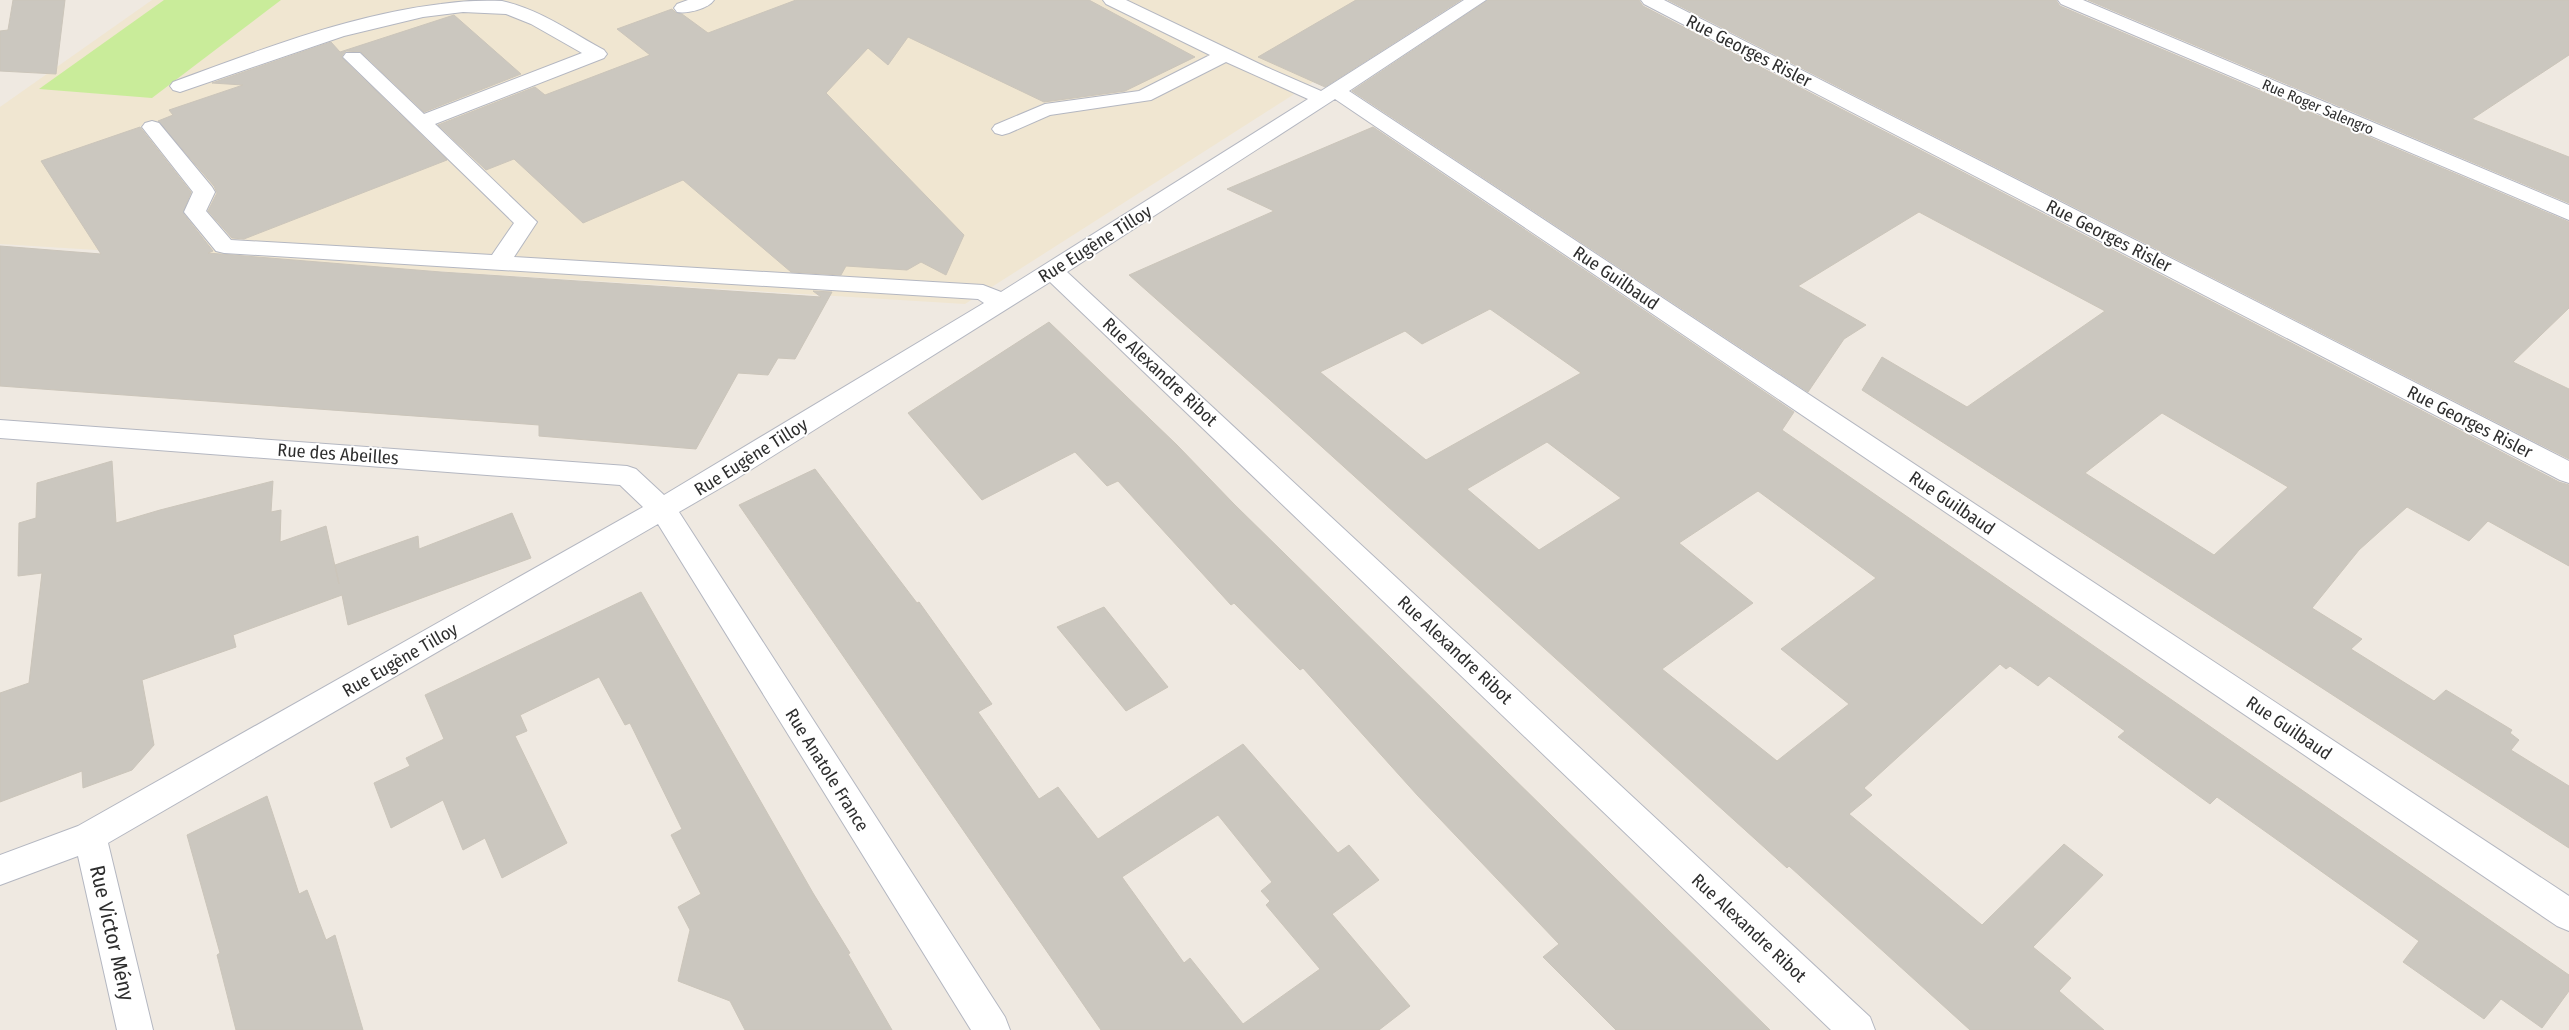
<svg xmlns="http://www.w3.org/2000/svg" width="2569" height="1030" viewBox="0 0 2569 1030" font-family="'Fira Sans Condensed',sans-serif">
<rect width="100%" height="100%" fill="#efe9e1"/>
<path fill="#f0e6d1" d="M 152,0 L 1442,0 L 965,304 L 0,244 L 0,107 Z"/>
<path fill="#c9ec9a" d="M 164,0 L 281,0 L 152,98 L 39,89 Z"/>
<g fill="#cbc7bf" stroke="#cbc5ba" fill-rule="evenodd">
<path d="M 13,0 L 65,0 L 56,74 L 0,71 L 0,31 L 8,30 Z"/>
<path d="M 796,0 L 1089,0 L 1195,57 L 1125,91 L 1044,102 L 908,37 L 888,65 L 868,48 L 826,93 L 964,235 L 946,275 L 921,262 L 907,270 L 846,266 L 841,275 L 791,272 L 683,180 L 583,223 L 514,159 L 486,170 L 438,125 L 535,87 L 545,95 L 650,55 L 617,29 L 672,9 L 676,13 L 682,14 L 708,33 Z"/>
<path d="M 1356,0 L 1461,0 L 1325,87 L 1258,57 Z"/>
<path d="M 1488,0 L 1639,0 L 1643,6 L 2559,482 L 2569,485 L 2569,566 L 2488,521 L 2469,541 L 2407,507 L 2359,550 L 2312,608 L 2362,639 L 2351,649 L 2402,681 L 2434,701 L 2446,690 L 2512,730 L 2510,733 L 2519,740 L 2511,750 L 2569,786 L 2569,848 L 1862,390 L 1882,357 L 1967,407 L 2105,311 L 1919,212 L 1798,286 L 1866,325 L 1844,339 L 1808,392 L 1352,91 ZM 2162,413 L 2288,487 L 2214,555 L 2085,473 Z"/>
<path d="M 1668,0 L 2056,0 L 2060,6 L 2569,222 L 2569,308 L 2513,362 L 2569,389 L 2569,459 Z"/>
<path d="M 2088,0 L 2569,0 L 2569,55 L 2472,119 L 2569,157 L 2569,203 Z"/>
<path d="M 454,15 L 521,74 L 424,112 L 361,52 L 346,51 L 341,57 L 447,160 L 244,239 L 232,238 L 208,211 L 217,193 L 214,186 L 158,121 L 173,115 L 169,110 L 243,85 L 212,83 L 331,42 L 340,52 Z"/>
<path d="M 140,127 L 191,192 L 183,213 L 213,251 L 208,253 L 441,272 L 821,297 L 813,291 L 832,292 L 795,359 L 778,358 L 768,375 L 738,373 L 696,449 L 539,436 L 539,425 L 0,386 L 0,246 L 101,254 L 41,161 Z"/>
<path d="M 1373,127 L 1794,412 L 1782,430 L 2569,975 L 2569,991 L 2542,1028 L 2501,999 L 2484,1019 L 2403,962 L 2419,941 L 2217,797 L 2210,804 L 2118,737 L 2125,731 L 2049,676 L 2038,686 L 2010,666 L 2006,669 L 2000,664 L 1864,788 L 1872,795 L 1849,814 L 1982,925 L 2064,844 L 2103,875 L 2033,947 L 2071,978 L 2059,991 L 2104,1030 L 1970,1030 L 1789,866 L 1787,868 L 1660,753 L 1269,399 L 1129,275 L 1274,211 L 1227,189 ZM 1490,309 L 1581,373 L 1426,460 L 1320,372 L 1405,331 L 1422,344 ZM 1547,442 L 1621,498 L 1539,550 L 1467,489 ZM 1758,491 L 1876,578 L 1781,649 L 1849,704 L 1777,761 L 1662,669 L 1753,603 L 1679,543 Z"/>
<path d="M 1049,322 L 1177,445 L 1234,504 L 1770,1030 L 1616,1030 L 1543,957 L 1559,944 L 1418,796 L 1303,668 L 1300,670 L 1234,603 L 1231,605 L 1118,481 L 1107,486 L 1075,452 L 982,500 L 908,413 Z"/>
<path d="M 112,461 L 116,523 L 160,510 L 273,481 L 271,512 L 281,510 L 280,542 L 326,526 L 339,584 L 335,565 L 418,536 L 419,549 L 512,513 L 531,558 L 348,625 L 342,595 L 233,635 L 236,647 L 142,680 L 154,745 L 132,770 L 83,788 L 82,771 L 0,802 L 0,693 L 29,683 L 42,573 L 18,576 L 19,523 L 36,518 L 37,483 Z"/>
<path d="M 815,469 L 917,603 L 919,602 L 992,704 L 978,712 L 1039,799 L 1058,787 L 1098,839 L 1243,744 L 1338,853 L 1349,845 L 1379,880 L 1332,914 L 1410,1006 L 1379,1030 L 1101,1030 L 739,505 ZM 1218,815 L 1272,882 L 1261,891 L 1270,901 L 1266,905 L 1320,969 L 1243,1024 L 1190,958 L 1184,963 L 1122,877 Z"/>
<path d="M 641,592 L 813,893 L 850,953 L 848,954 L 892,1030 L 745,1030 L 730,1001 L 678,981 L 690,930 L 678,907 L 701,894 L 671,835 L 682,829 L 630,723 L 625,725 L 599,677 L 520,715 L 527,731 L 515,736 L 567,843 L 502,878 L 485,838 L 463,850 L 443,800 L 391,828 L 374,783 L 410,766 L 406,758 L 444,739 L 425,695 Z"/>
<path d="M 1104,607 L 1168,687 L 1126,711 L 1057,627 Z"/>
<path d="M 267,796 L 299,894 L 307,890 L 326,940 L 335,935 L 363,1030 L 236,1030 L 217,955 L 220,953 L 187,835 Z"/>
</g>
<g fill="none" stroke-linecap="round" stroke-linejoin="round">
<g stroke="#b4b7c1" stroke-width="2">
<g id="minor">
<path d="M 688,0 L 714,0 C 708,9 687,14 677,12 L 674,8 L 677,4 Z"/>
<path d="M 1103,0 L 1126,0 L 1266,67 L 1321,91 L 1464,0 L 1486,0 L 1349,91 L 2569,896 L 2569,931 L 2557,926 L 1335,99 L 1067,272 L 1870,1017 L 1875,1030 L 1831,1030 L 1050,282 L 736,479 L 679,512 L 1005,1017 L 1010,1030 L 971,1030 L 658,524 L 108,843 L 153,1030 L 117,1030 L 78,856 L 0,885 L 0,855 L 78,826 L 643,507 L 620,485 L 0,438 L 0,420 L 627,466 L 636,469 L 664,495 L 984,303 L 978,299 L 224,253 L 216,251 L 184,212 L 193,192 L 142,127 L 145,123 L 152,121 L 159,123 L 212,187 L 215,192 L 206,211 L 231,240 L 492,255 L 514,223 L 343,57 L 346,53 L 360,53 L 424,114 L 582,53 L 531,24 L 506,14 L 463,12 L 423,17 L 344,36 L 180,92 L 173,90 L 170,86 L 173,82 C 260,50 349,15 441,4 C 460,1 483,0 502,1 C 539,9 571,32 604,50 L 607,54 L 604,58 L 435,124 L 537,222 L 514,257 L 983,285 L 1001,292 L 1308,99 L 1226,62 L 1151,100 L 1050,115 L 1009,133 L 1002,135 L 995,133 L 992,129 L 995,125 L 1045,104 L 1139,91 L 1210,55 L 1106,4 Z"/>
<path d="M 1641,0 L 1664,0 L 2569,461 L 2569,483 L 2560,480 L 1644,4 Z"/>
<path d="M 2058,0 L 2083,0 L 2569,205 L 2569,220 L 2061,4 Z"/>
</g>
</g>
<use href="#minor" fill="#fff" fill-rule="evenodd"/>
</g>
<g text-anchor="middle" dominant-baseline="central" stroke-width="4" stroke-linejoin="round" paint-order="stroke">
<g font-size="15" fill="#2e2e2e" stroke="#fff">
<text transform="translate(2318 107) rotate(23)">Rue Roger Salengro</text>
</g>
<g font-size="18" fill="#2e2e2e" stroke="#fff">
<text transform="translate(1749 51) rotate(27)">Rue Georges Risler</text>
<text transform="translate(2109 236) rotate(27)">Rue Georges Risler</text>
<text transform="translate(1095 244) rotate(-32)">Rue Eugène Tilloy</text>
<text transform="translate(1616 278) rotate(34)">Rue Guilbaud</text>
<text transform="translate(1160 372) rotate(43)">Rue Alexandre Ribot</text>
<text transform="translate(2470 422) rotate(27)">Rue Georges Risler</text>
<text transform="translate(338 454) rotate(4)">Rue des Abeilles</text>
<text transform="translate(751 457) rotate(-32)">Rue Eugène Tilloy</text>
<text transform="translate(1952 503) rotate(34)">Rue Guilbaud</text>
<text transform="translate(1455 650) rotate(43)">Rue Alexandre Ribot</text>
<text transform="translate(400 660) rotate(-30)">Rue Eugène Tilloy</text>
<text transform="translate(2289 728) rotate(34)">Rue Guilbaud</text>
<text transform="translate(827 770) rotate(58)">Rue Anatole France</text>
<text transform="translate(1749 928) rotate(43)">Rue Alexandre Ribot</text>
</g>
<g font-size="21" fill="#2e2e2e" stroke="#fff">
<text transform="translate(112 933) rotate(77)">Rue Victor Mény</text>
</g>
</g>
</svg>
